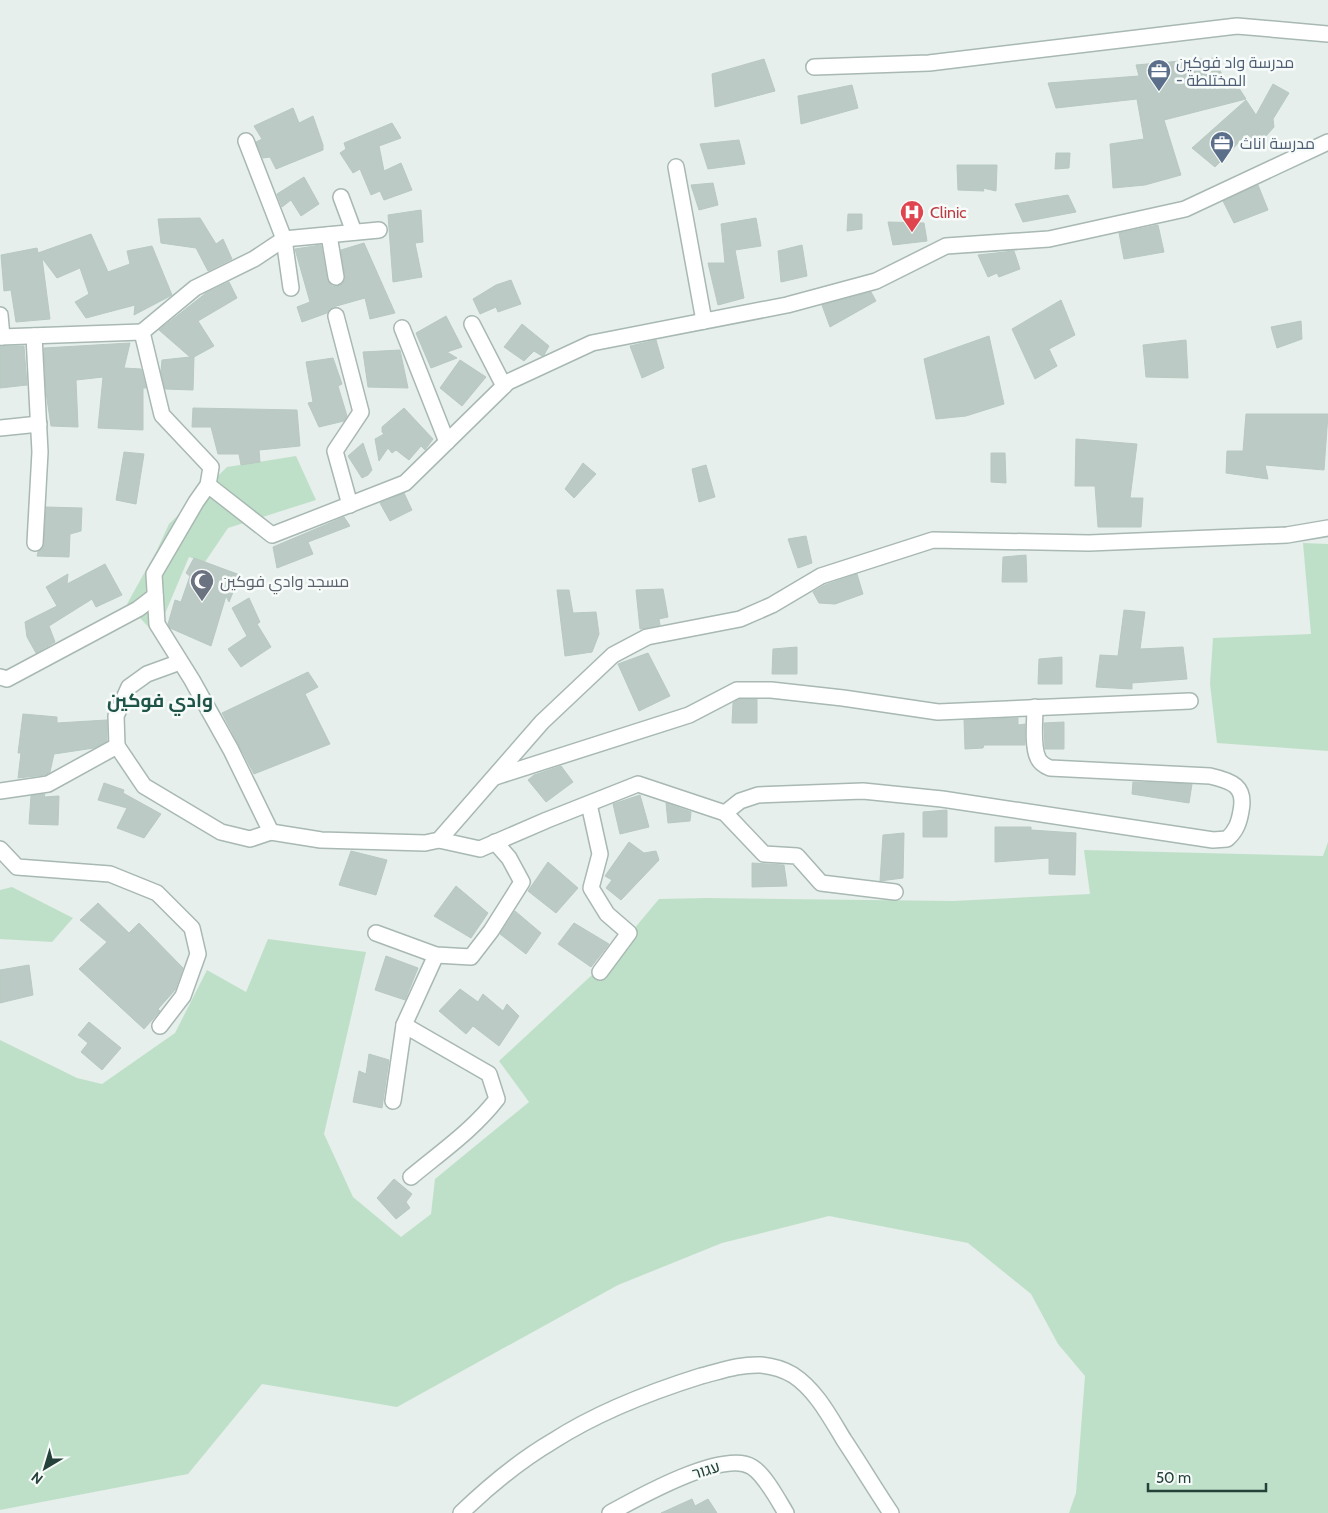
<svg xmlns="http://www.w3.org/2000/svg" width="1328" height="1513" viewBox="0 0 1328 1513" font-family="Cabin,Cairo,Heebo,sans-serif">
<rect width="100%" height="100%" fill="#e6efeb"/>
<g fill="#bfe0c8">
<path d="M 296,456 L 316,500 L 228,528 L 205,562 L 189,557 L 156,635 L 127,604 L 157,550 L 169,524 L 227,467 Z"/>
<path d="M 1303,543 L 1328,544 L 1328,751 L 1217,743 L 1210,684 L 1213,638 L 1311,634 Z"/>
<path d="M 1328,842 L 1328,1513 L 1069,1513 L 1076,1493 L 1085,1376 L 1058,1344 L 1031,1294 L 968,1243 L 829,1216 L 722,1243 L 618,1285 L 397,1407 L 262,1384 L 188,1474 L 0,1510 L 0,1040 L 77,1078 L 102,1084 L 175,1033 L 207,970 L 246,992 L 268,939 L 366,952 L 324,1134 L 353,1197 L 401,1237 L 431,1214 L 435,1179 L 529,1102 L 499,1061 L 607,961 L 659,899 L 708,898 L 953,901 L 1090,894 L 1084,850 L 1323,856 Z"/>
<path d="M 12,887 L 73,918 L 52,942 L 0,939 L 0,890 Z"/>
</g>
<g fill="#bbcac4" stroke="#b8c9c2">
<path d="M 1214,58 L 1229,89 L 1237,85 L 1246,99 L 1164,120 L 1181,175 L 1145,185 L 1113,188 L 1110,144 L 1144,139 L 1137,99 L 1056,108 L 1048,83 L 1139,76 L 1136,65 Z"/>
<path d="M 764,59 L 775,91 L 715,107 L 712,74 Z"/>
<path d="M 1273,84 L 1289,93 L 1273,119 L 1274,127 L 1259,144 L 1247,134 L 1215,167 L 1192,148 L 1246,100 L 1256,115 Z"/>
<path d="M 852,85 L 858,108 L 801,124 L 798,96 Z"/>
<path d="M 293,108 L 299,123 L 313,116 L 323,145 L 323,150 L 276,169 L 270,157 L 263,158 L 256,142 L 262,139 L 254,126 Z"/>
<path d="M 392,123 L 401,138 L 379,146 L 384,171 L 401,163 L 412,190 L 384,200 L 380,191 L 371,195 L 360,169 L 353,173 L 340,153 L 346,149 L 344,143 Z"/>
<path d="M 739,140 L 745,164 L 708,169 L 700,144 Z"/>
<path d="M 1056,153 L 1070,153 L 1069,168 L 1055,169 Z"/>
<path d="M 957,165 L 997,165 L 996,191 L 983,188 L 984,191 L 958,190 Z"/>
<path d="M 304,177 L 319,204 L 301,216 L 291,200 L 282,207 L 277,194 Z"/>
<path d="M 713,183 L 718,205 L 699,210 L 691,185 Z"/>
<path d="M 1258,185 L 1268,210 L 1234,223 L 1223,201 Z"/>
<path d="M 1068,195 L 1076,212 L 1023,222 L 1015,204 Z"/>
<path d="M 421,210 L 423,242 L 415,243 L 422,277 L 393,282 L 388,215 Z"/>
<path d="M 848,214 L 862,214 L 862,229 L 847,231 Z"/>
<path d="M 200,218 L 216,244 L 223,239 L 232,259 L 208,271 L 196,248 L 161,243 L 158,219 Z"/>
<path d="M 756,218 L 761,246 L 735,250 L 744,298 L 718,305 L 708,263 L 725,263 L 721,224 Z"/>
<path d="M 888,222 L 924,223 L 927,241 L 893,245 Z"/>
<path d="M 1158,225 L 1164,252 L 1124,259 L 1119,233 Z"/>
<path d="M 91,234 L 108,272 L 130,264 L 127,251 L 152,246 L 172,295 L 134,315 L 135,305 L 86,318 L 75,302 L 89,294 L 80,268 L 57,278 L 42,258 L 50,319 L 16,322 L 11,290 L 4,291 L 1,255 L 37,248 L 38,253 Z"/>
<path d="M 364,243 L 395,313 L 370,319 L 365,298 L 333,307 L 327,313 L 302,322 L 297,307 L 310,302 L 295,249 L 321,245 L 327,279 L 332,286 L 337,286 L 342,284 L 345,280 L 341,250 Z"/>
<path d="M 802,245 L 807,276 L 781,282 L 778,251 Z"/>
<path d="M 1014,251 L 1020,269 L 999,277 L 997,273 L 988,277 L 978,255 Z"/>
<path d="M 511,280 L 521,304 L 498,312 L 496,307 L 480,314 L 473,299 L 496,285 Z"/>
<path d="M 229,282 L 237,298 L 198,321 L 214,346 L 194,357 L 193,390 L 165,389 L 161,371 L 162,360 L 190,357 L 159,330 L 206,293 Z"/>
<path d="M 871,292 L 876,301 L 830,327 L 822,305 Z"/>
<path d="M 1061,300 L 1075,335 L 1049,349 L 1057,366 L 1035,379 L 1012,329 Z"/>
<path d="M 446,316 L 462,347 L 447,352 L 457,358 L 431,368 L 416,333 Z"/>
<path d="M 1301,321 L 1302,339 L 1277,348 L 1271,327 Z"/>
<path d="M 522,324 L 549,346 L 544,355 L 542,356 L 534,351 L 524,361 L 504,347 Z"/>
<path d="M 989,336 L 1004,404 L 966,416 L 936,419 L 924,359 Z"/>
<path d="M 656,340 L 664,368 L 642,378 L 630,346 Z"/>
<path d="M 1186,340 L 1188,378 L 1146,377 L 1143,345 Z"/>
<path d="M 130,343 L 124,368 L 141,369 L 146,388 L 143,388 L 143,430 L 98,428 L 103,377 L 76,380 L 78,427 L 51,426 L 46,392 L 44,348 Z"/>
<path d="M 0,346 L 24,346 L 27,385 L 0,388 Z"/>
<path d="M 400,350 L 408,388 L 368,387 L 363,352 Z"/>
<path d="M 333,358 L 342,384 L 338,386 L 347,416 L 344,421 L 319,427 L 308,403 L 313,402 L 306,362 Z"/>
<path d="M 460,360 L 486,377 L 462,406 L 440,388 Z"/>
<path d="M 193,408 L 297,410 L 300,446 L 259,450 L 260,462 L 241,465 L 239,454 L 218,454 L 211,427 L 192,427 Z"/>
<path d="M 404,408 L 433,439 L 425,450 L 421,446 L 409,460 L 396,450 L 392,453 L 388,448 L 379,461 L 375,439 L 384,434 L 382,432 L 382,427 Z"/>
<path d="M 1246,414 L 1328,414 L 1324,470 L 1265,465 L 1268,479 L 1226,473 L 1227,451 L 1243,451 Z"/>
<path d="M 1076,439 L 1137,444 L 1130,498 L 1143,498 L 1141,527 L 1098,527 L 1095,486 L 1075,486 Z"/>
<path d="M 363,443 L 372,470 L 368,475 L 362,478 L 348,456 Z"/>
<path d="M 124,452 L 144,454 L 136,504 L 116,500 Z"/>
<path d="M 991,453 L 1005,453 L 1006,483 L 991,482 Z"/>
<path d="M 583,463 L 596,474 L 574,498 L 565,489 Z"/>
<path d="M 706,465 L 715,497 L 699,502 L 692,469 Z"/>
<path d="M 404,493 L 412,510 L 390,521 L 380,503 Z"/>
<path d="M 46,507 L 82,508 L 81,531 L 70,534 L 69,557 L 37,556 L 38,552 L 43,548 L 44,544 Z"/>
<path d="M 344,517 L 350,526 L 308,542 L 313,554 L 277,568 L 273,547 Z"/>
<path d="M 806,536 L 812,563 L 798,568 L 788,539 Z"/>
<path d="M 1026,555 L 1027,582 L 1002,582 L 1003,557 Z"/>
<path d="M 194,558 L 240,575 L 229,602 L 226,596 L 211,646 L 170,628 L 168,624 L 175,600 L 181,602 L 190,576 L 186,573 Z"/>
<path d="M 105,564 L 122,595 L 96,607 L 92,599 L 49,626 L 55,642 L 36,653 L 27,637 L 25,622 L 57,606 L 46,587 L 68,574 L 67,584 Z"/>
<path d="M 857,574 L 863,594 L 835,604 L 819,603 L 813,592 L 825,585 Z"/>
<path d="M 663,589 L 668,617 L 659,619 L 660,625 L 640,629 L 636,590 Z"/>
<path d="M 557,590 L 569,590 L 573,613 L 596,612 L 599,634 L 592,652 L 565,656 Z"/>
<path d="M 249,598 L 260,622 L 257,624 L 271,647 L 241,667 L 228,649 L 247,636 L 232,608 Z"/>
<path d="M 1124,610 L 1145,612 L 1140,649 L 1183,647 L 1187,679 L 1132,683 L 1132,689 L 1096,687 L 1100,655 L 1118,656 Z"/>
<path d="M 797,647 L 797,674 L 772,674 L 773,649 Z"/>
<path d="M 648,653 L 670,696 L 639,711 L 618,664 Z"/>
<path d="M 1062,657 L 1062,684 L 1038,684 L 1039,659 Z"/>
<path d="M 308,672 L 318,687 L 305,694 L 330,744 L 254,774 L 222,713 Z"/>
<path d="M 739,699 L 757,699 L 757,723 L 732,723 L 733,703 Z"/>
<path d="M 23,714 L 57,717 L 57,723 L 107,720 L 107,741 L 94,748 L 54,754 L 50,772 L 45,775 L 18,778 L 21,753 L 18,753 Z"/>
<path d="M 1018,718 L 1018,725 L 1025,724 L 1025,745 L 984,745 L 983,748 L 965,749 L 964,720 Z"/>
<path d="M 1064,722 L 1064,749 L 1045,749 L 1044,723 Z"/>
<path d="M 561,766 L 573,782 L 546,802 L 528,780 L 534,775 Z"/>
<path d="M 1133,782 L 1192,784 L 1189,803 L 1132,794 Z"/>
<path d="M 104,783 L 124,790 L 123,793 L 161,814 L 144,838 L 117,828 L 127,808 L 98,800 Z"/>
<path d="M 45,794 L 44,797 L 59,796 L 58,825 L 29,824 L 31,796 Z"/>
<path d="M 640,795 L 649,827 L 620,834 L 613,804 Z"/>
<path d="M 666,803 L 691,812 L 690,821 L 668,823 Z"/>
<path d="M 947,810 L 947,837 L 923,837 L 923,812 Z"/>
<path d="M 995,827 L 1031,827 L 1031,830 L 1076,833 L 1075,875 L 1049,874 L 1049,858 L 995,862 Z"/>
<path d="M 904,833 L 903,878 L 880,881 L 883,835 Z"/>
<path d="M 629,842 L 644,853 L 656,851 L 659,860 L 621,900 L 606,888 L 612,880 L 605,876 Z"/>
<path d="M 351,851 L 387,860 L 376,895 L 339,885 Z"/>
<path d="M 548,862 L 578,888 L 556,913 L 528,891 Z"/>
<path d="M 752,863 L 784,865 L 787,886 L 752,887 Z"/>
<path d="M 456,886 L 488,913 L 471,938 L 434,916 Z"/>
<path d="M 98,903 L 129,933 L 139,923 L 183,968 L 175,990 L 158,1009 L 160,1011 L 144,1029 L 79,969 L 107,942 L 80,920 Z"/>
<path d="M 515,911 L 541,933 L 526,954 L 500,934 Z"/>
<path d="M 574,923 L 609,944 L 591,967 L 558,944 Z"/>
<path d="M 386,956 L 418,968 L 405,1000 L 375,990 Z"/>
<path d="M 29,965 L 33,995 L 0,1003 L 0,970 Z"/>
<path d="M 460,989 L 478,1002 L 483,994 L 503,1011 L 507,1004 L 519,1016 L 499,1046 L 473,1026 L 466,1034 L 439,1011 Z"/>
<path d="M 89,1022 L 121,1048 L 102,1070 L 81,1052 L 88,1043 L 78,1035 Z"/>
<path d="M 369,1054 L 389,1060 L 382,1108 L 353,1102 L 359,1071 L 366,1074 Z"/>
<path d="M 394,1179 L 412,1194 L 406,1202 L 410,1208 L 396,1219 L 377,1198 Z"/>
<path d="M 692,1499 L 695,1506 L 708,1499 L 717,1513 L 661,1513 Z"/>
</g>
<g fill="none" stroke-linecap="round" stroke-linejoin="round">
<g stroke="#a8b8b2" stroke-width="18">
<g id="minor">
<path d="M 814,67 L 929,63 L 1237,26 L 1328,34"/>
<path d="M 246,141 L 284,239 L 291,288"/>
<path d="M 676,167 L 704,321"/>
<path d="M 341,197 L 354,232"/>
<path d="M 329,235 L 336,277"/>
<path d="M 0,315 L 2,337"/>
<path d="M 336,316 L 361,412 L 335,451 L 350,505"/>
<path d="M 472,324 L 504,386"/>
<path d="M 402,328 L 447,442"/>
<path d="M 142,332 L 195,288 L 254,259 L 284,239 L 379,230"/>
<path d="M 34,336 L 40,452 L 35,543"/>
<path d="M 0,337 L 142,332"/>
<path d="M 0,428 L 39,424"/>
<path d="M 208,485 L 272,535 L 405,483 L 508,382 L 592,343 L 787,305 L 876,281 L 946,246 L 1049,239 L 1185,209 L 1328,142"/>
<path d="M 0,677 L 7,679 L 138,609 L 155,596"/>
<path d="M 117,746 L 116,716 L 129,687 L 147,674 L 180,662"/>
<path d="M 495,777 L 689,715 L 737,690 L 771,690 L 843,698 L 938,712 L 1190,701"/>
<path d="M 0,791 L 48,784 L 117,746 L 144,786 L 221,832 L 250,839 L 271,832 L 231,750 L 192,680 L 157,624 L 154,574 L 196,502 L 208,485 L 211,467 L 162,415 L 142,332"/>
<path d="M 589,804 L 600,854 L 591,888 L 607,914 L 629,933 L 600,972"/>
<path d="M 725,813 L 740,801 L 758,795 L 863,791 L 942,799 L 1213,840 L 1227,839 C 1236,831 1239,823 1241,811 C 1246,786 1232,781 1210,776 L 1050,768 C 1045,766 1040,763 1038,758 C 1032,746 1035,720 1035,707"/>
<path d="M 271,832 L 321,840 L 425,843 L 439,840 L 542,722 L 613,655 L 647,637 L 740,619 L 772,605 L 821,576 L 933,540 L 1089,543 L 1287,535 L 1328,528"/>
<path d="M 439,840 L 480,849 L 547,820 L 638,784 L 725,813 L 764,854 L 797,856 L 821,883 L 895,892"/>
<path d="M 0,849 L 17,867 L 110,874 L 157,893 L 192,928 L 198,954 L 183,996 L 160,1026"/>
<path d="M 376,933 L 436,955 L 471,957 L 491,931 L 522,882 L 509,858 L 495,842"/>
<path d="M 404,1025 L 489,1074 L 497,1099 C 473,1130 441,1152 411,1177"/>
<path d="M 393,1101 L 404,1025 L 436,955"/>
<path d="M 461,1513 C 489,1486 519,1461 553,1441 C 598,1412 650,1392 701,1376 C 721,1371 740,1364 761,1365 C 772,1366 783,1369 793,1375 C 816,1390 830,1417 844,1440 C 860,1464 875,1489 891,1513"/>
<path d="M 610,1513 C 637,1498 724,1449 752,1467 C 765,1475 778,1500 786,1513"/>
</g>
</g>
<use href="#minor" stroke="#fff" stroke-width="15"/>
</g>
<defs>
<g id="office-pin" transform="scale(1.25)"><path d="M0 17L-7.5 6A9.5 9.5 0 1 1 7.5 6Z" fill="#5c6f8a" stroke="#f7fbf9"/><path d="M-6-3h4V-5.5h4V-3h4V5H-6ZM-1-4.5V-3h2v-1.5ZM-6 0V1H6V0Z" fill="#fff"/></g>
<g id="hospital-pin" transform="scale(1.25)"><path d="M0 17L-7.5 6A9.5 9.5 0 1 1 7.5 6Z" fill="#e0444e" stroke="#f7fbf9"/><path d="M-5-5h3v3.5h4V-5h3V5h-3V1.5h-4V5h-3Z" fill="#fff"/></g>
<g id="mosque-pin" transform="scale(1.25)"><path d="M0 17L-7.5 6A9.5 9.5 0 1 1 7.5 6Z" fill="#6b7280" stroke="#f7fbf9"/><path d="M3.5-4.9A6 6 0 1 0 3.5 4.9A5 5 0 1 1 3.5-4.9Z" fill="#fff"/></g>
</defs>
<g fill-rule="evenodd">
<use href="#office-pin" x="1159" y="71"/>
<use href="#office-pin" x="1222" y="143"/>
<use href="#hospital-pin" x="912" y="212"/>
<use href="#mosque-pin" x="202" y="581"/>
</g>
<g text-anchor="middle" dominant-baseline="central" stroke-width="5" stroke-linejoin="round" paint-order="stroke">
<g font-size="16" fill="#4e5e75" stroke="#f7fbf9" text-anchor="start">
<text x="1176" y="62">مدرسة واد فوكين<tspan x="1176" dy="18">- المختلطة</tspan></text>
<text x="1240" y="143">مدرسة اناث</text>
</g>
<g font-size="16" fill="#be3a42" stroke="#f7fbf9" text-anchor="start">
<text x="930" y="212">Clinic</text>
</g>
<g font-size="16" fill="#5b616d" stroke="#f7fbf9" text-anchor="start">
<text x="220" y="581">مسجد وادي فوكين</text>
</g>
<g font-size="16" fill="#24423a" stroke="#f7fbf9">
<text transform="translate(706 1470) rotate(-17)">עגור</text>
</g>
<g font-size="19" font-weight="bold" fill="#1f5548" stroke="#f7fbf9">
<text x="160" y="700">وادي فوكين</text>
</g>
</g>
<g transform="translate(45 1468) rotate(218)" stroke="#f7fbf9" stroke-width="4" paint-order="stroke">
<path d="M0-4L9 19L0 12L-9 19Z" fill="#24423a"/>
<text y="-8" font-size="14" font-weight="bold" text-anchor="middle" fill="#24423a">N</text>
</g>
<path d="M1148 1483v8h118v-8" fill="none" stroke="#24423a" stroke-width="2.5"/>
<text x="1156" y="1483" font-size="15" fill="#24423a" stroke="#f7fbf9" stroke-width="4" paint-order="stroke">50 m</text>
</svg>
